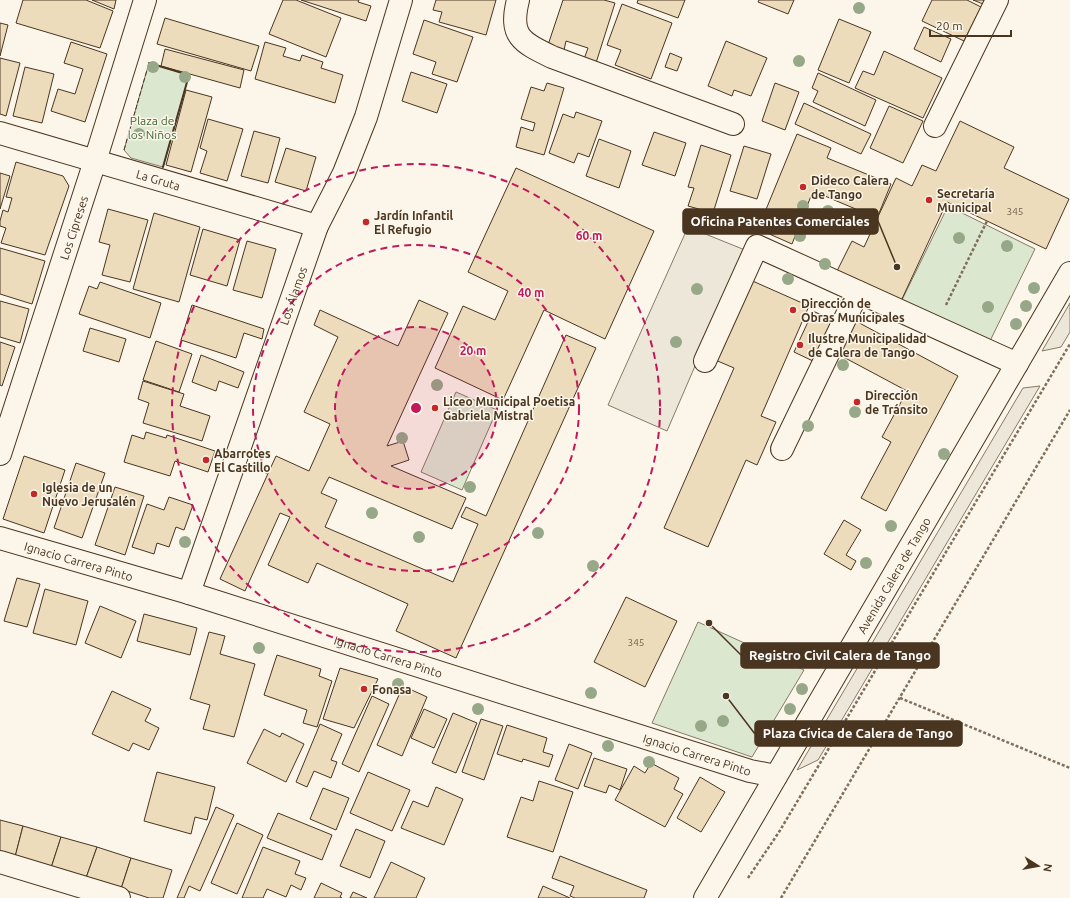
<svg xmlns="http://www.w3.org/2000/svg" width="1070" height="898" viewBox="0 0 1070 898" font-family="Ubuntu,sans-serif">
<rect width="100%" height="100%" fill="#fbf6e9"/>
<g fill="#dce7d0" stroke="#887966">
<path d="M 149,63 L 189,75 L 163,167 L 131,158 L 124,150 Z"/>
<path d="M 948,206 L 1035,249 L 988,345 L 901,302 Z"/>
<path d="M 456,392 L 497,410 L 462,490 L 421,472 Z"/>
<path d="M 698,622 L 804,670 L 752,757 L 652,723 Z"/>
</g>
<g fill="#ede7d9" stroke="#887966">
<path d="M 688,227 L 745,250 L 667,431 L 608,405 Z"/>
<path d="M 1070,303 L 1070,332 L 1061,347 L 1042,351 Z"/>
<path d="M 1040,386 L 818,760 L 797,770 L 1023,388 Z"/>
</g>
<g fill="#ecdcbc" stroke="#4a3520">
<path d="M 23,0 L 86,0 L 113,11 L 100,48 L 16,23 Z"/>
<path d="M 92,0 L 116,0 L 114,9 Z"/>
<path d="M 283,0 L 296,0 L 341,18 L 326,57 L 269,34 Z"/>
<path d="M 301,0 L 359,0 L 358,2 L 371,6 L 366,21 Z"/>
<path d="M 436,0 L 496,0 L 486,35 L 439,22 L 442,12 L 433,10 Z"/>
<path d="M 563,0 L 604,0 L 615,3 L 595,66 L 583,62 L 588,48 L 566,41 L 564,50 L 547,48 Z"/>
<path d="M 638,0 L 685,0 L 678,18 L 637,3 Z"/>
<path d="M 759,0 L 794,0 L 788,14 L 758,2 Z"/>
<path d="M 932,0 L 967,0 L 981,7 L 964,41 L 922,21 Z"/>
<path d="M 973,0 L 984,0 L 983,4 Z"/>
<path d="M 622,4 L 672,23 L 651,79 L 615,65 L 621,50 L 607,45 Z"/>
<path d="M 165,18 L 259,46 L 251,71 L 157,44 Z"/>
<path d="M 839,19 L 871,32 L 849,83 L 818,70 Z"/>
<path d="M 424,20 L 473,37 L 457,82 L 432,74 L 436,62 L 413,54 Z"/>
<path d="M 0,23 L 8,25 L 0,56 Z"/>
<path d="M 924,27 L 951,39 L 941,62 L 914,49 Z"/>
<path d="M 726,41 L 767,58 L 751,96 L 734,90 L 732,96 L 708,86 Z"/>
<path d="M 71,42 L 107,54 L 85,122 L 51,111 L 58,89 L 75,94 L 83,69 L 64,63 Z"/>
<path d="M 265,42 L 286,48 L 283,56 L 300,61 L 302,55 L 323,62 L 321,68 L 343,75 L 335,103 L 255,79 Z"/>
<path d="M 165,49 L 244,70 L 240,88 L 161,66 Z"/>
<path d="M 884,51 L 942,78 L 923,118 L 855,88 L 863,71 L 874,75 Z"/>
<path d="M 670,53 L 682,58 L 677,71 L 665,67 Z"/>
<path d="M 0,58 L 20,63 L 6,116 L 0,114 Z"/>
<path d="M 25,67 L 54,74 L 42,123 L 13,116 Z"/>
<path d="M 411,72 L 447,84 L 437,113 L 402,101 Z"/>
<path d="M 818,73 L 876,100 L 865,126 L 813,102 L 818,91 L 812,88 Z"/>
<path d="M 547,83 L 564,88 L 544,155 L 516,147 L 521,127 L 533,131 L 535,123 L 521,119 L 531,87 L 544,91 Z"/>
<path d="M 775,83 L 799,92 L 785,130 L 762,121 Z"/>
<path d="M 186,90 L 212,97 L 191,172 L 166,165 Z"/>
<path d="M 804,103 L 871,134 L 861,154 L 795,124 Z"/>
<path d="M 889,106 L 923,121 L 903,163 L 870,148 Z"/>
<path d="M 576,112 L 602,121 L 589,157 L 578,153 L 574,163 L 549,153 L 563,114 L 574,118 Z"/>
<path d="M 208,119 L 243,129 L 227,181 L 200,173 L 207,151 L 200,148 Z"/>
<path d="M 960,121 L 1014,147 L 1004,168 L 1069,199 L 1046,249 L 947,202 L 901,301 L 837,271 L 852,241 L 864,247 L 896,178 L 912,186 L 922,165 L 936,171 Z"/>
<path d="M 254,131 L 280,138 L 268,183 L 241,176 Z"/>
<path d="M 654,132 L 686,143 L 675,176 L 642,165 Z"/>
<path d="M 797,134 L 831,148 L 827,158 L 891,184 L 877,218 L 813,191 L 792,244 L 758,229 Z"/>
<path d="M 599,139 L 631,151 L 619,188 L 586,176 Z"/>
<path d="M 701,145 L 731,155 L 713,213 L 688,206 L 694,188 L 688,187 Z"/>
<path d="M 744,146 L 771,154 L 757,199 L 730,191 Z"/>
<path d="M 286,148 L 316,157 L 306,191 L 275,182 Z"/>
<path d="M 16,162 L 63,176 L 69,186 L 45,255 L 1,243 L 6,228 L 0,226 L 0,221 L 3,210 L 8,212 L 12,198 L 6,197 Z"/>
<path d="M 516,168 L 654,231 L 605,339 L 544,310 L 503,400 L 435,368 L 463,306 L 495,320 L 508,291 L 468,272 Z"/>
<path d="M 0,173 L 10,176 L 0,209 Z"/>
<path d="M 108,209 L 148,220 L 130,282 L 102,275 L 110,245 L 99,242 Z"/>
<path d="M 154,213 L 200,227 L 179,302 L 133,289 Z"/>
<path d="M 203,229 L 240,240 L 227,286 L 190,275 Z"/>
<path d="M 247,241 L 276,249 L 262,298 L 233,290 Z"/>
<path d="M 0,248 L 45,261 L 32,304 L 0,294 Z"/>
<path d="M 748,279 L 809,306 L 761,416 L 776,422 L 757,465 L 746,460 L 708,547 L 664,528 L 734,368 L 713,359 Z"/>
<path d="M 100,282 L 161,303 L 150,338 L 79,314 L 89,286 L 97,289 Z"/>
<path d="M 419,300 L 448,313 L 387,446 L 403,441 L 409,460 L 391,466 L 466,498 L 452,529 L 329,477 L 321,493 L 337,500 L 325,527 L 453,582 L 478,524 L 461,517 L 466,507 L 486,516 L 566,335 L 596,348 L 456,658 L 396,631 L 408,604 L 317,563 L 308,583 L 268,565 L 290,517 L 280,513 L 245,591 L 220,579 L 276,456 L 309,471 L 330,424 L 304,412 L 338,337 L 314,325 L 320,310 L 398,346 Z"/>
<path d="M 0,301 L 29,309 L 20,343 L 0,337 Z"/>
<path d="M 192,305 L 264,329 L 262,339 L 244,333 L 236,358 L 181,340 Z"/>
<path d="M 813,311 L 834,321 L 815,362 L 794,352 Z"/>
<path d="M 852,319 L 958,376 L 886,511 L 861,498 L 891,442 L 882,437 L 907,391 L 834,352 Z"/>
<path d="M 90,328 L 126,339 L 119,362 L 83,351 Z"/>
<path d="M 156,341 L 192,354 L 179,392 L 143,380 Z"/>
<path d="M 0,342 L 15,347 L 2,386 L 0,385 Z"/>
<path d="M 201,355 L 244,372 L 238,388 L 219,381 L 216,391 L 192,382 Z"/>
<path d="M 143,381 L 184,394 L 180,406 L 210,416 L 202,441 L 143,423 L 149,403 L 138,399 Z"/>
<path d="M 146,432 L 166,438 L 167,435 L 215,451 L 208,472 L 175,461 L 170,476 L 124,462 L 132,435 L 144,439 Z"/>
<path d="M 24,456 L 65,470 L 44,533 L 3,519 Z"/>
<path d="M 76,463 L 105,473 L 82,538 L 54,528 Z"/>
<path d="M 115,487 L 144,496 L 125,555 L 95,545 Z"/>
<path d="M 169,497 L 193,505 L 184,530 L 176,527 L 169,547 L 157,543 L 154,554 L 132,547 L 147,504 L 164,510 Z"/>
<path d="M 844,520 L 861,530 L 846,555 L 856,561 L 851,570 L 824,554 Z"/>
<path d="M 17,578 L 40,584 L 27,627 L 4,621 Z"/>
<path d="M 45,589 L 88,601 L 76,645 L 33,633 Z"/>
<path d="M 626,597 L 677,621 L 645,687 L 594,662 Z"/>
<path d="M 100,606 L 136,621 L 121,658 L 85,643 Z"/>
<path d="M 144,614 L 197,628 L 190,655 L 137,641 Z"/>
<path d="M 209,632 L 225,636 L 220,654 L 255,664 L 234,737 L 203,729 L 210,705 L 190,699 Z"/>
<path d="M 277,655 L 321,669 L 319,676 L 332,681 L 317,727 L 303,723 L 307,710 L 264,695 Z"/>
<path d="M 340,668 L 378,679 L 354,728 L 323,719 Z"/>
<path d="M 403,686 L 427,697 L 402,756 L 377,745 Z"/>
<path d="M 112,691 L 151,709 L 145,721 L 159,728 L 149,750 L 133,743 L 129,751 L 92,734 Z"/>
<path d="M 372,696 L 389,704 L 359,772 L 342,764 Z"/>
<path d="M 424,709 L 447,719 L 434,748 L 411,738 Z"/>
<path d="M 453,713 L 477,723 L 456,773 L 432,763 Z"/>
<path d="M 481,719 L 503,726 L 484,780 L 462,772 Z"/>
<path d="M 320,724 L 342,734 L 331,760 L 337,762 L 331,778 L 314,771 L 307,787 L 296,782 Z"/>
<path d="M 507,725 L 547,738 L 543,752 L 553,755 L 549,767 L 523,759 L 522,762 L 497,754 Z"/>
<path d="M 264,729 L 280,737 L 282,733 L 304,744 L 286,782 L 247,763 Z"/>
<path d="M 569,744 L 592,753 L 578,789 L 555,780 Z"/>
<path d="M 594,758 L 627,769 L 620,790 L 609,785 L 606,793 L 584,786 Z"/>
<path d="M 651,763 L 679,778 L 674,789 L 683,794 L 665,827 L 615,800 L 634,766 L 645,773 Z"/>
<path d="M 157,772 L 215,787 L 207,820 L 195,817 L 191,834 L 144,821 Z"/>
<path d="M 368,772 L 410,790 L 392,831 L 350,813 Z"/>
<path d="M 700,777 L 725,792 L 701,832 L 677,818 Z"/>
<path d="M 539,781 L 573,792 L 553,852 L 507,837 L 521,797 L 533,801 Z"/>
<path d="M 436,787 L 463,799 L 444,845 L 401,828 L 413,801 L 428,807 Z"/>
<path d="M 323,788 L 349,798 L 336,830 L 310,819 Z"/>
<path d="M 216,807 L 234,815 L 200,891 L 189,886 L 184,898 L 177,898 Z"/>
<path d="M 278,813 L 332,835 L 322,860 L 267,838 Z"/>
<path d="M 0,820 L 23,826 L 15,857 L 0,853 Z"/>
<path d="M 237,823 L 263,835 L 237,894 L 211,883 Z"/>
<path d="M 23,826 L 61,837 L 51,868 L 15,857 Z"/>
<path d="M 356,829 L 385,841 L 370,878 L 340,866 Z"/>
<path d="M 61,837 L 97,847 L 86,878 L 51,868 Z"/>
<path d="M 97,847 L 131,858 L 121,889 L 86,878 Z"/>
<path d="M 263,847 L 300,861 L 295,874 L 306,878 L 301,890 L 291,885 L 286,897 L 267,889 L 263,898 L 242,898 Z"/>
<path d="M 560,856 L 647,890 L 644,898 L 575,898 L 570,896 L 574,886 L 552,878 Z"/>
<path d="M 131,858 L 172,870 L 163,898 L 149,898 L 121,889 Z"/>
<path d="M 391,862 L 425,878 L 416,898 L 374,898 Z"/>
<path d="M 321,883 L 342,893 L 340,897 L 342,898 L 314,898 Z"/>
<path d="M 543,886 L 570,898 L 538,898 Z"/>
<path d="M 353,892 L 367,898 L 350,898 Z"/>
</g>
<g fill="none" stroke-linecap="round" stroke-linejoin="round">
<g stroke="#4a3520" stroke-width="24">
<g id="minor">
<path d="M 518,0 C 509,36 521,42 552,57 L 733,124"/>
<path d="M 935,126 L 997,0"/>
<path id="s1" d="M 0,133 L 317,226"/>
<path d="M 705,361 L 757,246 L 1017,364"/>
<path d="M 782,449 L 858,292"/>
<path id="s2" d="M 0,454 L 95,161 L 145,0"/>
<path id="s3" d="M 0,538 L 189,593 L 750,771 L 776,776"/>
<path id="s4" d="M 189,593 L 317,226 L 344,173 L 366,117 L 401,0"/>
<path d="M 0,862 L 119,898"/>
</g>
</g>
<g stroke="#4a3520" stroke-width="24">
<g id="major">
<path id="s5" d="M 705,898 L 1070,273"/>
</g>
</g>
<g stroke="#7f6f5c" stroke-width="2.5" stroke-dasharray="3 2" stroke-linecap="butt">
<path d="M 946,305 L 987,221"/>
<path d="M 900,698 L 1070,768"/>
<path d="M 748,878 L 779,832 L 1070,344"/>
<path d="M 781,898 L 1070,410"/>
</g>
<use href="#minor" stroke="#fbf6e9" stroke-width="22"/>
<use href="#major" stroke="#fbf6e9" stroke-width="22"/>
<path stroke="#4a3520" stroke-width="1" stroke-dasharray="5 2" stroke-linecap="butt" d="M 124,150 L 147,70"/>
<path stroke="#4a3520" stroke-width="2" d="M 149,63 L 189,75 L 163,167"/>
</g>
<g fill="#96a887">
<circle cx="859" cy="8" r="6"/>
<circle cx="799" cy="61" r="6"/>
<circle cx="153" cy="67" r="6"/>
<circle cx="185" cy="77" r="6"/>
<circle cx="139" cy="134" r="6"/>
<circle cx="803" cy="206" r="6"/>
<circle cx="828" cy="211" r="6"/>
<circle cx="800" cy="236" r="6"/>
<circle cx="959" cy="238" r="6"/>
<circle cx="1007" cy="246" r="6"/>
<circle cx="825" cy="264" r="6"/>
<circle cx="788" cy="279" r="6"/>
<circle cx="1034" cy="288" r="6"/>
<circle cx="697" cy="289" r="6"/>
<circle cx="1026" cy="306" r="6"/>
<circle cx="988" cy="307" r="6"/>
<circle cx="1016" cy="324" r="6"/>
<circle cx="676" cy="342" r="6"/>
<circle cx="843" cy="365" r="6"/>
<circle cx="437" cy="385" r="6"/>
<circle cx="855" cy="412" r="6"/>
<circle cx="808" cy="426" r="6"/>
<circle cx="402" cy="438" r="6"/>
<circle cx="944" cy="454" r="6"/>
<circle cx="470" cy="487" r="6"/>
<circle cx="372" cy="513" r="6"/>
<circle cx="891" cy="526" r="6"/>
<circle cx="538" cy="533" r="6"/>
<circle cx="419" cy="537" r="6"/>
<circle cx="185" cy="542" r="6"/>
<circle cx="866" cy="563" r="6"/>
<circle cx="593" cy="566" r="6"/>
<circle cx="259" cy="648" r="6"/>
<circle cx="398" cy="684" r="6"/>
<circle cx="802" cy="689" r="6"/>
<circle cx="591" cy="693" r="6"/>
<circle cx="478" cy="709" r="6"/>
<circle cx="790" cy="709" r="6"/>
<circle cx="723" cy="721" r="6"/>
<circle cx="701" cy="726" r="6"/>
<circle cx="608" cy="746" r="6"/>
<circle cx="649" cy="762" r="6"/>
</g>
<circle cx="416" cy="408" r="81" fill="#c2185b" fill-opacity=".12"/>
<g fill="none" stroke="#c2185b" stroke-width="2" stroke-dasharray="7 5">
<circle cx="416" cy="408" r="81"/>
<circle cx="416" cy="408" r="163"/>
<circle cx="416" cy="408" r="244"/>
</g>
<g fill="#c62828" stroke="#fbf6e9" stroke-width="1.5">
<circle cx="803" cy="187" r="4"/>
<circle cx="929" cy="200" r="4"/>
<circle cx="366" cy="222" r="4"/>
<circle cx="793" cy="310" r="4"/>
<circle cx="800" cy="345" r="4"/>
<circle cx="857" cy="402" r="4"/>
<circle cx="435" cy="408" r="4"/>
<circle cx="206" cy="460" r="4"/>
<circle cx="34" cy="494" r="4"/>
<circle cx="364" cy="689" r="4"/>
</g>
<g text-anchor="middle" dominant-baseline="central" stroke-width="3" stroke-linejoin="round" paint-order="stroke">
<g font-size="10" fill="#725f47">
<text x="1015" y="211">345</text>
<text x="636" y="642">345</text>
</g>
<g font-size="12" fill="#436837" stroke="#fbf6e9">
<text x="152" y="120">Plaza de<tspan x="152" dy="14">los Niños</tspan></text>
</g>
<g font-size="12" fill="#4a3520" stroke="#fbf6e9">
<text stroke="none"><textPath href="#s1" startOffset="165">La Gruta</textPath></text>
<text stroke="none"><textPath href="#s2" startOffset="238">Los Cipreses</textPath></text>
<text stroke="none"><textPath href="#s4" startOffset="315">Los Álamos</textPath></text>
<text stroke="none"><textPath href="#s3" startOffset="82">Ignacio Carrera Pinto</textPath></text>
<text stroke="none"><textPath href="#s5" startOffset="374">Avenida Calera de Tango</textPath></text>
<text stroke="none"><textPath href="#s3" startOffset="406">Ignacio Carrera Pinto</textPath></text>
<text stroke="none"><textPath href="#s3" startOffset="730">Ignacio Carrera Pinto</textPath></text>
</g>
<g font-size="12" font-weight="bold" fill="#4a3520" stroke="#fbf6e9" text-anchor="start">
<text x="811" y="180">Dideco Calera<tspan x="811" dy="14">de Tango</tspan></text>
<text x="937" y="193">Secretaría<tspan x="937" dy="14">Municipal</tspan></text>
<text x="374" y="215">Jardín Infantil<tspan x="374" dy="14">El Refugio</tspan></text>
<text x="801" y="303">Dirección de<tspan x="801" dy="14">Obras Municipales</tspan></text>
<text x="808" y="338">Ilustre Municipalidad<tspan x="808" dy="14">de Calera de Tango</tspan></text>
<text x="865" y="395">Dirección<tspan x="865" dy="14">de Tránsito</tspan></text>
<text x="443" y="401">Liceo Municipal Poetisa<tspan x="443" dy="14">Gabriela Mistral</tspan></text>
<text x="214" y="453">Abarrotes<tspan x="214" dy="14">El Castillo</tspan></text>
<text x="42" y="487">Iglesia de un<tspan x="42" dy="14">Nuevo Jerusalén</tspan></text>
<text x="372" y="689">Fonasa</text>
</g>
</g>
<circle cx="416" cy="408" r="6" fill="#c2185b" stroke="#fbf6e9" stroke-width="2"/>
<g font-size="12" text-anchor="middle" font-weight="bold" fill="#c2185b" stroke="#fbf6e9" stroke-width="3" stroke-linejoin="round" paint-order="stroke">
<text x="589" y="240">60 m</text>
<text x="531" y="297">40 m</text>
<text x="473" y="355">20 m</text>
</g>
<path fill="none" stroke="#4a3520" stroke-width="1.5" d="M897 267L878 221M709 623L741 655M726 696L755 734"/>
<g fill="#4a3520" stroke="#fbf6e9" stroke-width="1.5">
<circle cx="897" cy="267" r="4"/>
<circle cx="709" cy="623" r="4"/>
<circle cx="726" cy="696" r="4"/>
</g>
<g fill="#4a3520" stroke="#4a3520" stroke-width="1.5">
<rect x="683" y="209" width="195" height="25" rx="4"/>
<rect x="741" y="643" width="198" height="25" rx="4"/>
<rect x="755" y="721" width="207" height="25" rx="4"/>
</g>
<g font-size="13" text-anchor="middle" font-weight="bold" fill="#fff">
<text x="780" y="226">Oficina Patentes Comerciales</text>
<text x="840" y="660">Registro Civil Calera de Tango</text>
<text x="858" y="738">Plaza Cívica de Calera de Tango</text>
</g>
<g transform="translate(1038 866) rotate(101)" stroke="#fbf6e9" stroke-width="3" paint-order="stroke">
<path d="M0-3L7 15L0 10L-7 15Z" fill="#4a3520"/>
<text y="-6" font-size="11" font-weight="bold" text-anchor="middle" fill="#4a3520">N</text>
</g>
<path d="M930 30v6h81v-6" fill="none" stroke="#4a3520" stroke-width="2"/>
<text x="936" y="30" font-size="12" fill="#4a3520" stroke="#fbf6e9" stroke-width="3" paint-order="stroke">20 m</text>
</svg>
